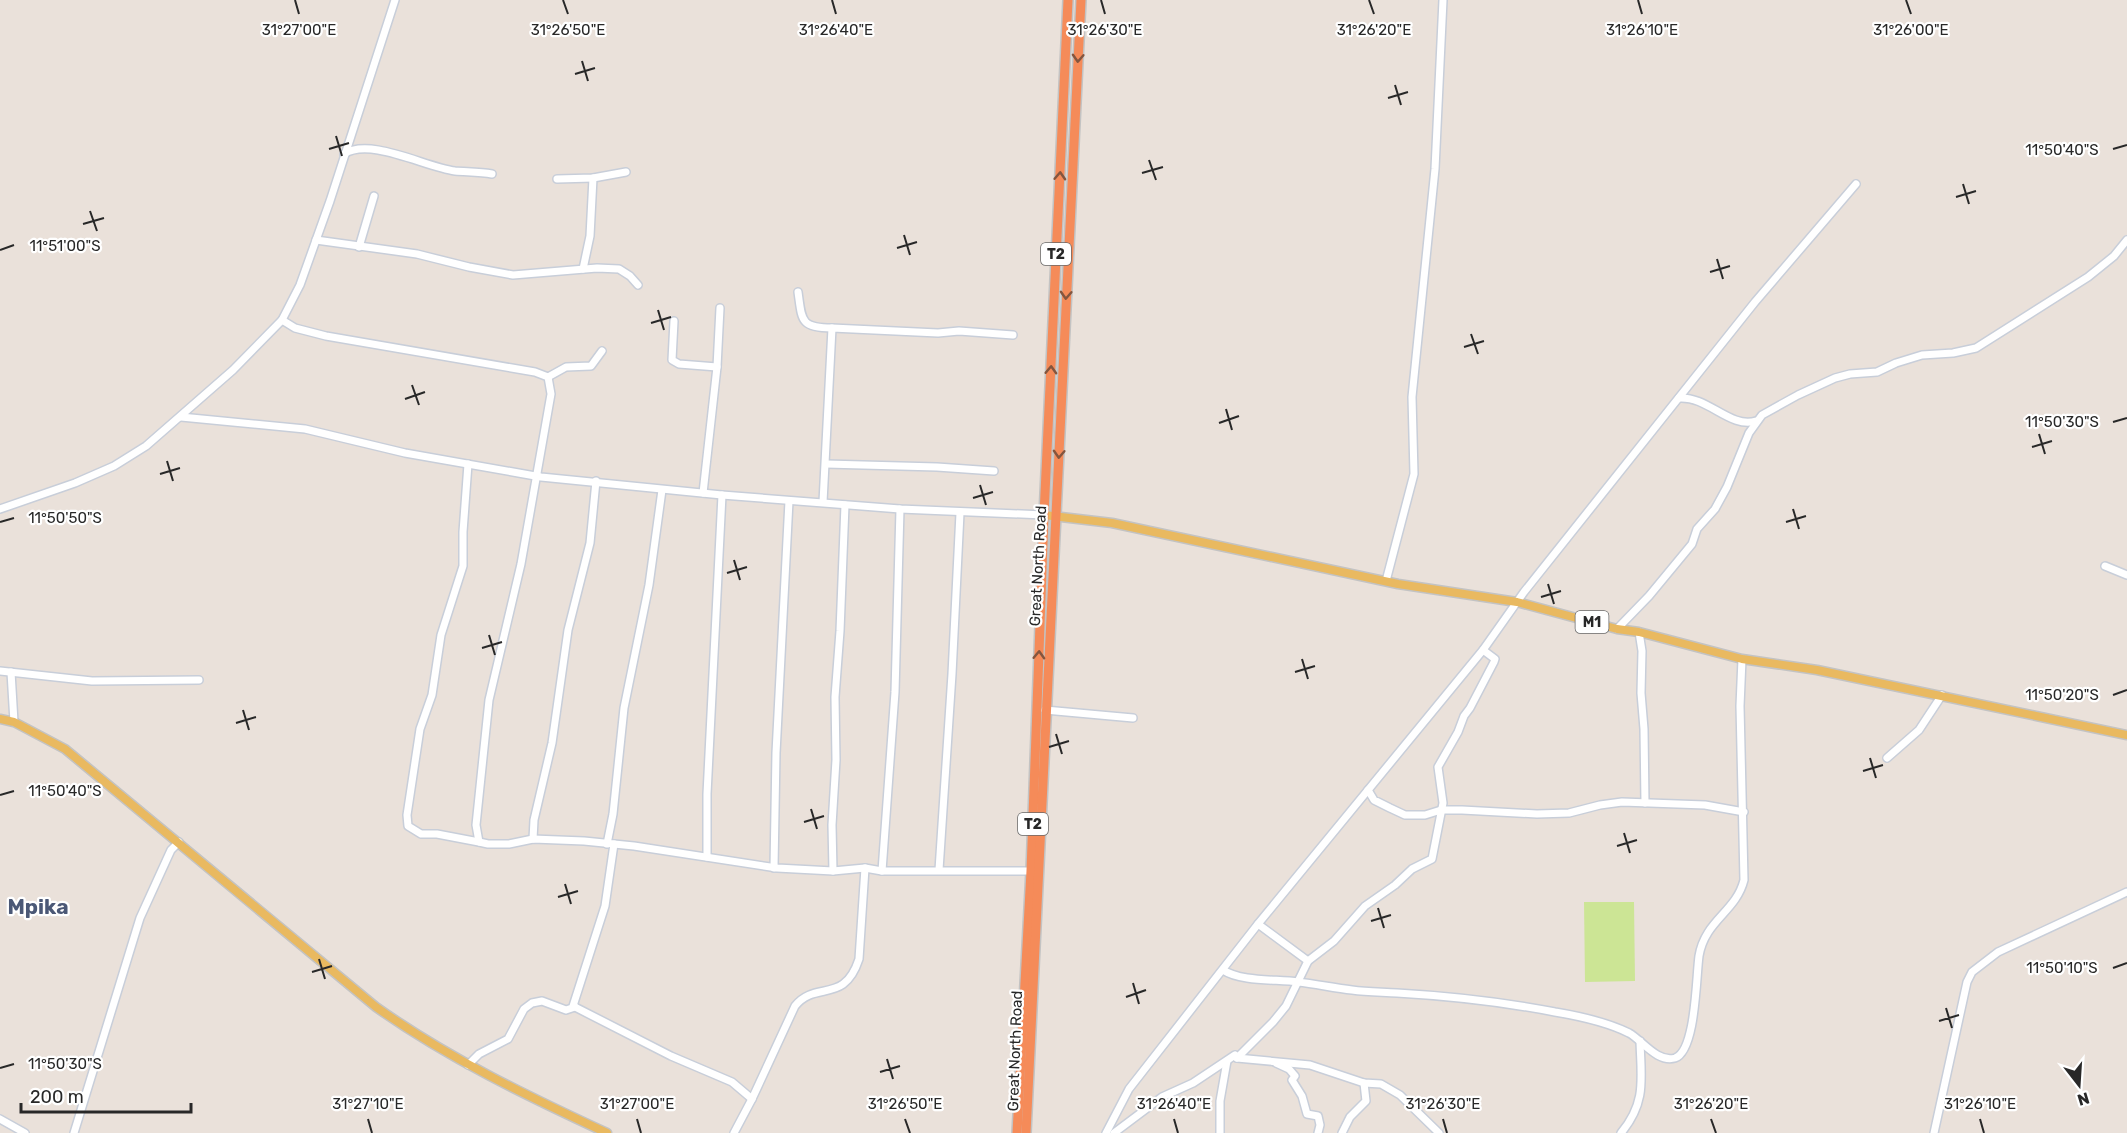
<svg xmlns="http://www.w3.org/2000/svg" width="2127" height="1133" viewBox="0 0 2127 1133" font-family="Rubik,sans-serif">
<rect width="100%" height="100%" fill="#eae1da"/>
<path fill="#cce595" d="M 1584,902 L 1634,902 L 1635,981 L 1585,982 Z"/>
<g fill="none" stroke-linecap="round" stroke-linejoin="round">
<g stroke="#c8ced9" stroke-width="10">
<g id="minor">
<path d="M 344,154 C 370,137 425,167 455,171 C 467,172 480,172 492,174"/>
<path d="M 557,179 L 593,178 L 626,172"/>
<path d="M 316,240 L 417,254 L 469,267 L 513,275 L 597,268 L 619,269 L 630,276 L 638,285"/>
<path d="M 359,247 L 374,196"/>
<path d="M 583,269 L 590,236 L 593,178"/>
<path d="M 798,292 C 802,320 800,328 832,328"/>
<path d="M 282,320 L 295,328 L 326,336 L 535,372 L 548,377 L 551,394 L 521,564 L 489,700 L 476,825 L 479,842 L 488,844 L 509,844 L 533,839 L 584,841 L 634,846 L 777,868 L 833,871 L 865,868 L 882,871 L 1031,871"/>
<path d="M 674,321 L 672,360 L 679,364 L 717,367"/>
<path d="M 548,377 L 566,367 L 591,366 L 602,351"/>
<path d="M 1679,398 C 1708,396 1730,429 1756,421"/>
<path d="M 181,417 L 305,429 L 405,453 L 541,477 L 722,495 L 900,509 L 1044,515"/>
<path d="M 468,464 L 463,532 L 463,566 L 441,635 L 432,695 L 420,729 L 407,815 L 408,826 L 421,834 L 437,834 L 479,842"/>
<path d="M 826,464 L 937,467 L 994,471"/>
<path d="M 703,493 L 717,367 L 720,308"/>
<path d="M 823,502 L 832,328 L 938,333 L 959,331 L 1013,335"/>
<path d="M 0,509 L 75,483 L 114,466 L 146,446 L 233,370 L 282,320 L 300,285 L 330,201 L 395,0"/>
<path d="M 2105,566 L 2127,575"/>
<path d="M 1386,581 L 1414,474 L 1412,397 L 1435,169 L 1443,0"/>
<path d="M 1617,629 L 1649,596 L 1692,544 L 1697,529 L 1715,509 L 1727,487 L 1749,433 L 1762,415 L 1798,395 L 1835,378 L 1850,374 L 1877,372 L 1896,363 L 1922,355 L 1953,353 L 1976,348 L 2088,277 L 2114,256 L 2127,240"/>
<path d="M 1639,632 L 1642,651 L 1641,693 L 1644,729 L 1645,803"/>
<path d="M 0,671 L 92,681 L 199,680"/>
<path d="M 11,672 L 14,722"/>
<path d="M 1045,710 L 1133,718"/>
<path d="M 1887,758 L 1919,730 L 1942,695"/>
<path d="M 1368,790 L 1374,800 L 1390,808 L 1405,815 L 1425,815 L 1441,810 L 1462,810 L 1537,814 L 1569,813 L 1600,805 L 1622,802 L 1705,805 L 1744,812"/>
<path d="M 533,839 L 534,820 L 552,743 L 568,630 L 590,543 L 596,481"/>
<path d="M 607,844 L 613,814 L 624,708 L 649,585 L 662,490"/>
<path d="M 707,857 L 707,794 L 722,495"/>
<path d="M 774,868 L 776,753 L 789,501"/>
<path d="M 939,870 L 952,674 L 960,513"/>
<path d="M 833,871 L 832,825 L 836,760 L 835,697 L 840,631 L 845,505"/>
<path d="M 882,871 L 895,692 L 900,509"/>
<path d="M 1258,924 L 1308,961"/>
<path d="M 1223,970 C 1241,982 1277,979 1298,982 C 1316,984 1334,988 1352,990 C 1367,992 1382,992 1397,993 C 1450,996 1503,1002 1555,1012 C 1579,1016 1607,1022 1629,1033 C 1642,1040 1657,1063 1675,1058 C 1696,1051 1696,977 1699,956 C 1705,920 1736,912 1744,880 L 1740,706 L 1742,659"/>
<path d="M 575,1007 L 671,1056 L 732,1082 L 752,1099"/>
<path d="M 1237,1058 L 1310,1065 L 1364,1083 L 1381,1084 L 1400,1095 L 1439,1133"/>
<path d="M 1276,1063 L 1289,1069 L 1295,1076 L 1292,1080 L 1302,1096 L 1307,1114 L 1318,1116 L 1320,1125 L 1318,1133"/>
<path d="M 468,1065 L 479,1054 L 508,1039 L 524,1009 L 532,1003 L 542,1001 L 566,1010 L 575,1007 L 573,1006 L 605,906 L 614,844"/>
<path d="M 0,1119 L 25,1133"/>
<path d="M 74,1133 L 140,918 L 171,850 L 179,842"/>
<path d="M 734,1133 L 752,1099 L 795,1006 C 816,980 844,1005 859,959 L 865,868"/>
<path d="M 1106,1133 L 1129,1089 L 1258,924 L 1483,650 L 1524,592 L 1755,302 L 1856,184"/>
<path d="M 1114,1133 L 1162,1097 L 1193,1083 L 1235,1055 L 1237,1058 L 1273,1022 L 1286,1006 L 1308,961 L 1334,941 L 1365,906 L 1395,885 L 1412,869 L 1432,859 L 1443,803 L 1438,767 L 1458,732 L 1464,716 L 1470,708 L 1494,662 L 1495,659 L 1483,650"/>
<path d="M 1220,1133 L 1220,1101 L 1227,1061"/>
<path d="M 1342,1133 L 1350,1117 L 1366,1101 L 1364,1083"/>
<path d="M 1621,1133 C 1647,1102 1641,1078 1640,1041"/>
<path d="M 1934,1133 L 1967,982 L 1972,972 L 1998,952 L 2127,892"/>
</g>
</g>
<g stroke="#c3c3c3" stroke-width="11">
<g id="major">
<path d="M 1044,515 L 1112,523 L 1398,584 L 1517,602 L 1617,629 L 1639,632 L 1742,659 L 1817,670 L 2127,735"/>
<path d="M 0,719 L 14,722 L 65,749 L 376,1007 C 448,1058 527,1096 607,1133"/>
</g>
</g>
<g stroke="#c3c3c3" stroke-width="12">
<g id="highway">
<path d="M 1017,1133 L 1031,871 L 1044,515 L 1068,0"/>
<path d="M 1026,1133 L 1081,0"/>
</g>
</g>
<use href="#minor" stroke="#fff" stroke-width="7"/>
<use href="#major" stroke="#e9b960" stroke-width="8"/>
<use href="#highway" stroke="#f58b59" stroke-width="9"/>
</g>
<defs><path id="oneway-chevron" d="M-2-3.5L2.5 0L-2 3.5" fill="none" stroke-width="1.6" stroke-linecap="round" stroke-linejoin="round" transform="scale(1.5)"/></defs>
<g stroke="#84553e">
<use href="#oneway-chevron" transform="translate(1078 58) rotate(93)"/>
<use href="#oneway-chevron" transform="translate(1060 176) rotate(-87)"/>
<use href="#oneway-chevron" transform="translate(1066 295) rotate(93)"/>
<use href="#oneway-chevron" transform="translate(1051 370) rotate(-88)"/>
<use href="#oneway-chevron" transform="translate(1059 454) rotate(93)"/>
<use href="#oneway-chevron" transform="translate(1039 655) rotate(-88)"/>
</g>
<path fill="none" stroke="#282828" stroke-width="2" d="M 295,0 L 299,14M 563,0 L 568,14M 832,0 L 836,14M 1101,0 L 1105,14M 1369,0 L 1374,14M 1638,0 L 1642,14M 1906,0 L 1911,14M 582,61 L 588,81M 575,74 L 595,68M 1395,85 L 1401,105M 1388,98 L 1408,92M 336,136 L 342,156M 329,149 L 349,143M 2113,149 L 2127,145M 1149,160 L 1156,180M 1142,173 L 1163,167M 1963,184 L 1969,204M 1956,197 L 1976,191M 90,211 L 97,231M 83,224 L 104,218M 904,235 L 910,255M 897,248 L 917,242M 0,250 L 14,245M 1717,259 L 1723,279M 1710,272 L 1730,266M 658,310 L 664,330M 651,323 L 671,317M 1471,334 L 1478,354M 1464,347 L 1484,341M 412,385 L 419,405M 405,399 L 425,392M 1226,409 L 1232,430M 2113,422 L 2127,418M 1219,423 L 1239,416M 2039,434 L 2045,454M 2032,447 L 2052,441M 167,461 L 173,481M 160,474 L 180,468M 980,485 L 986,505M 973,498 L 993,492M 1793,509 L 1799,529M 0,522 L 14,518M 1786,522 L 1806,516M 734,560 L 740,580M 727,573 L 747,567M 1548,584 L 1554,604M 1541,597 L 1561,591M 489,635 L 495,655M 482,648 L 502,642M 1302,659 L 1308,679M 1295,672 L 1315,666M 2113,695 L 2127,690M 243,710 L 249,730M 236,723 L 256,717M 1056,734 L 1062,754M 1049,747 L 1069,741M 1870,758 L 1876,778M 1863,771 L 1883,765M 0,795 L 14,791M 811,809 L 817,829M 804,822 L 824,816M 1624,833 L 1630,853M 1617,846 L 1637,840M 565,884 L 571,904M 558,897 L 578,891M 1378,908 L 1384,928M 1371,921 L 1391,915M 319,959 L 325,979M 2113,968 L 2127,963M 312,972 L 332,966M 1133,983 L 1139,1004M 1126,997 L 1146,990M 1946,1008 L 1952,1028M 1939,1021 L 1959,1015M 887,1059 L 893,1079M 0,1068 L 14,1064M 880,1072 L 900,1066M 368,1119 L 372,1133M 637,1119 L 641,1133M 905,1119 L 910,1133M 1174,1119 L 1178,1133M 1443,1119 L 1447,1133M 1711,1119 L 1716,1133M 1980,1119 L 1984,1133"/>
<g text-anchor="middle" dominant-baseline="central" stroke-width="4.5" stroke-linejoin="round" paint-order="stroke">
<g fill="#fff" stroke="#686868" stroke-width="1.5">
<rect x="1041" y="243" width="30" height="22" rx="4.5"/>
<rect x="1575.5" y="611" width="33" height="22" rx="4.5"/>
<rect x="1018" y="813" width="30" height="22" rx="4.5"/>
</g>
<g font-size="14" font-weight="bold" fill="#282828">
<text x="1056" y="254">T2</text>
<text x="1592" y="622">M1</text>
<text x="1033" y="824">T2</text>
</g>
<g font-size="15" fill="#282828" stroke="#fff">
<text transform="translate(1038 566) rotate(-87)">Great North Road</text>
<text transform="translate(1015 1051) rotate(-88)">Great North Road</text>
</g>
<g font-size="21" font-weight="bold" fill="#4b5876" stroke="#fff">
<text x="38" y="906">Mpika</text>
</g>
</g>
<g font-size="15" text-anchor="middle" fill="#282828" stroke="#fff" stroke-width="4.5" stroke-linejoin="round" paint-order="stroke">
<text x="299" y="35">31°27'00"E</text>
<text x="568" y="35">31°26'50"E</text>
<text x="836" y="35">31°26'40"E</text>
<text x="1105" y="35">31°26'30"E</text>
<text x="1374" y="35">31°26'20"E</text>
<text x="1642" y="35">31°26'10"E</text>
<text x="1911" y="35">31°26'00"E</text>
<text x="2062" y="155">11°50'40"S</text>
<text x="65" y="251">11°51'00"S</text>
<text x="2062" y="427">11°50'30"S</text>
<text x="65" y="523">11°50'50"S</text>
<text x="2062" y="700">11°50'20"S</text>
<text x="65" y="796">11°50'40"S</text>
<text x="2062" y="973">11°50'10"S</text>
<text x="65" y="1069">11°50'30"S</text>
<text x="368" y="1109">31°27'10"E</text>
<text x="637" y="1109">31°27'00"E</text>
<text x="905" y="1109">31°26'50"E</text>
<text x="1174" y="1109">31°26'40"E</text>
<text x="1443" y="1109">31°26'30"E</text>
<text x="1711" y="1109">31°26'20"E</text>
<text x="1980" y="1109">31°26'10"E</text>
</g>
<g transform="translate(2079 1085) rotate(163)" stroke="#ffffff" stroke-width="4.5" paint-order="stroke">
<path d="M0-4.5L10 22L0 15L-10 22Z" fill="#282828"/>
<text y="-9" font-size="16" font-weight="bold" text-anchor="middle" fill="#282828">N</text>
</g>
<path d="M21 1103v9h170v-9" fill="none" stroke="#282828" stroke-width="3"/>
<text x="30" y="1103" font-size="18" fill="#282828" stroke="#ffffff" stroke-width="4.5" paint-order="stroke">200 m</text>
</svg>
